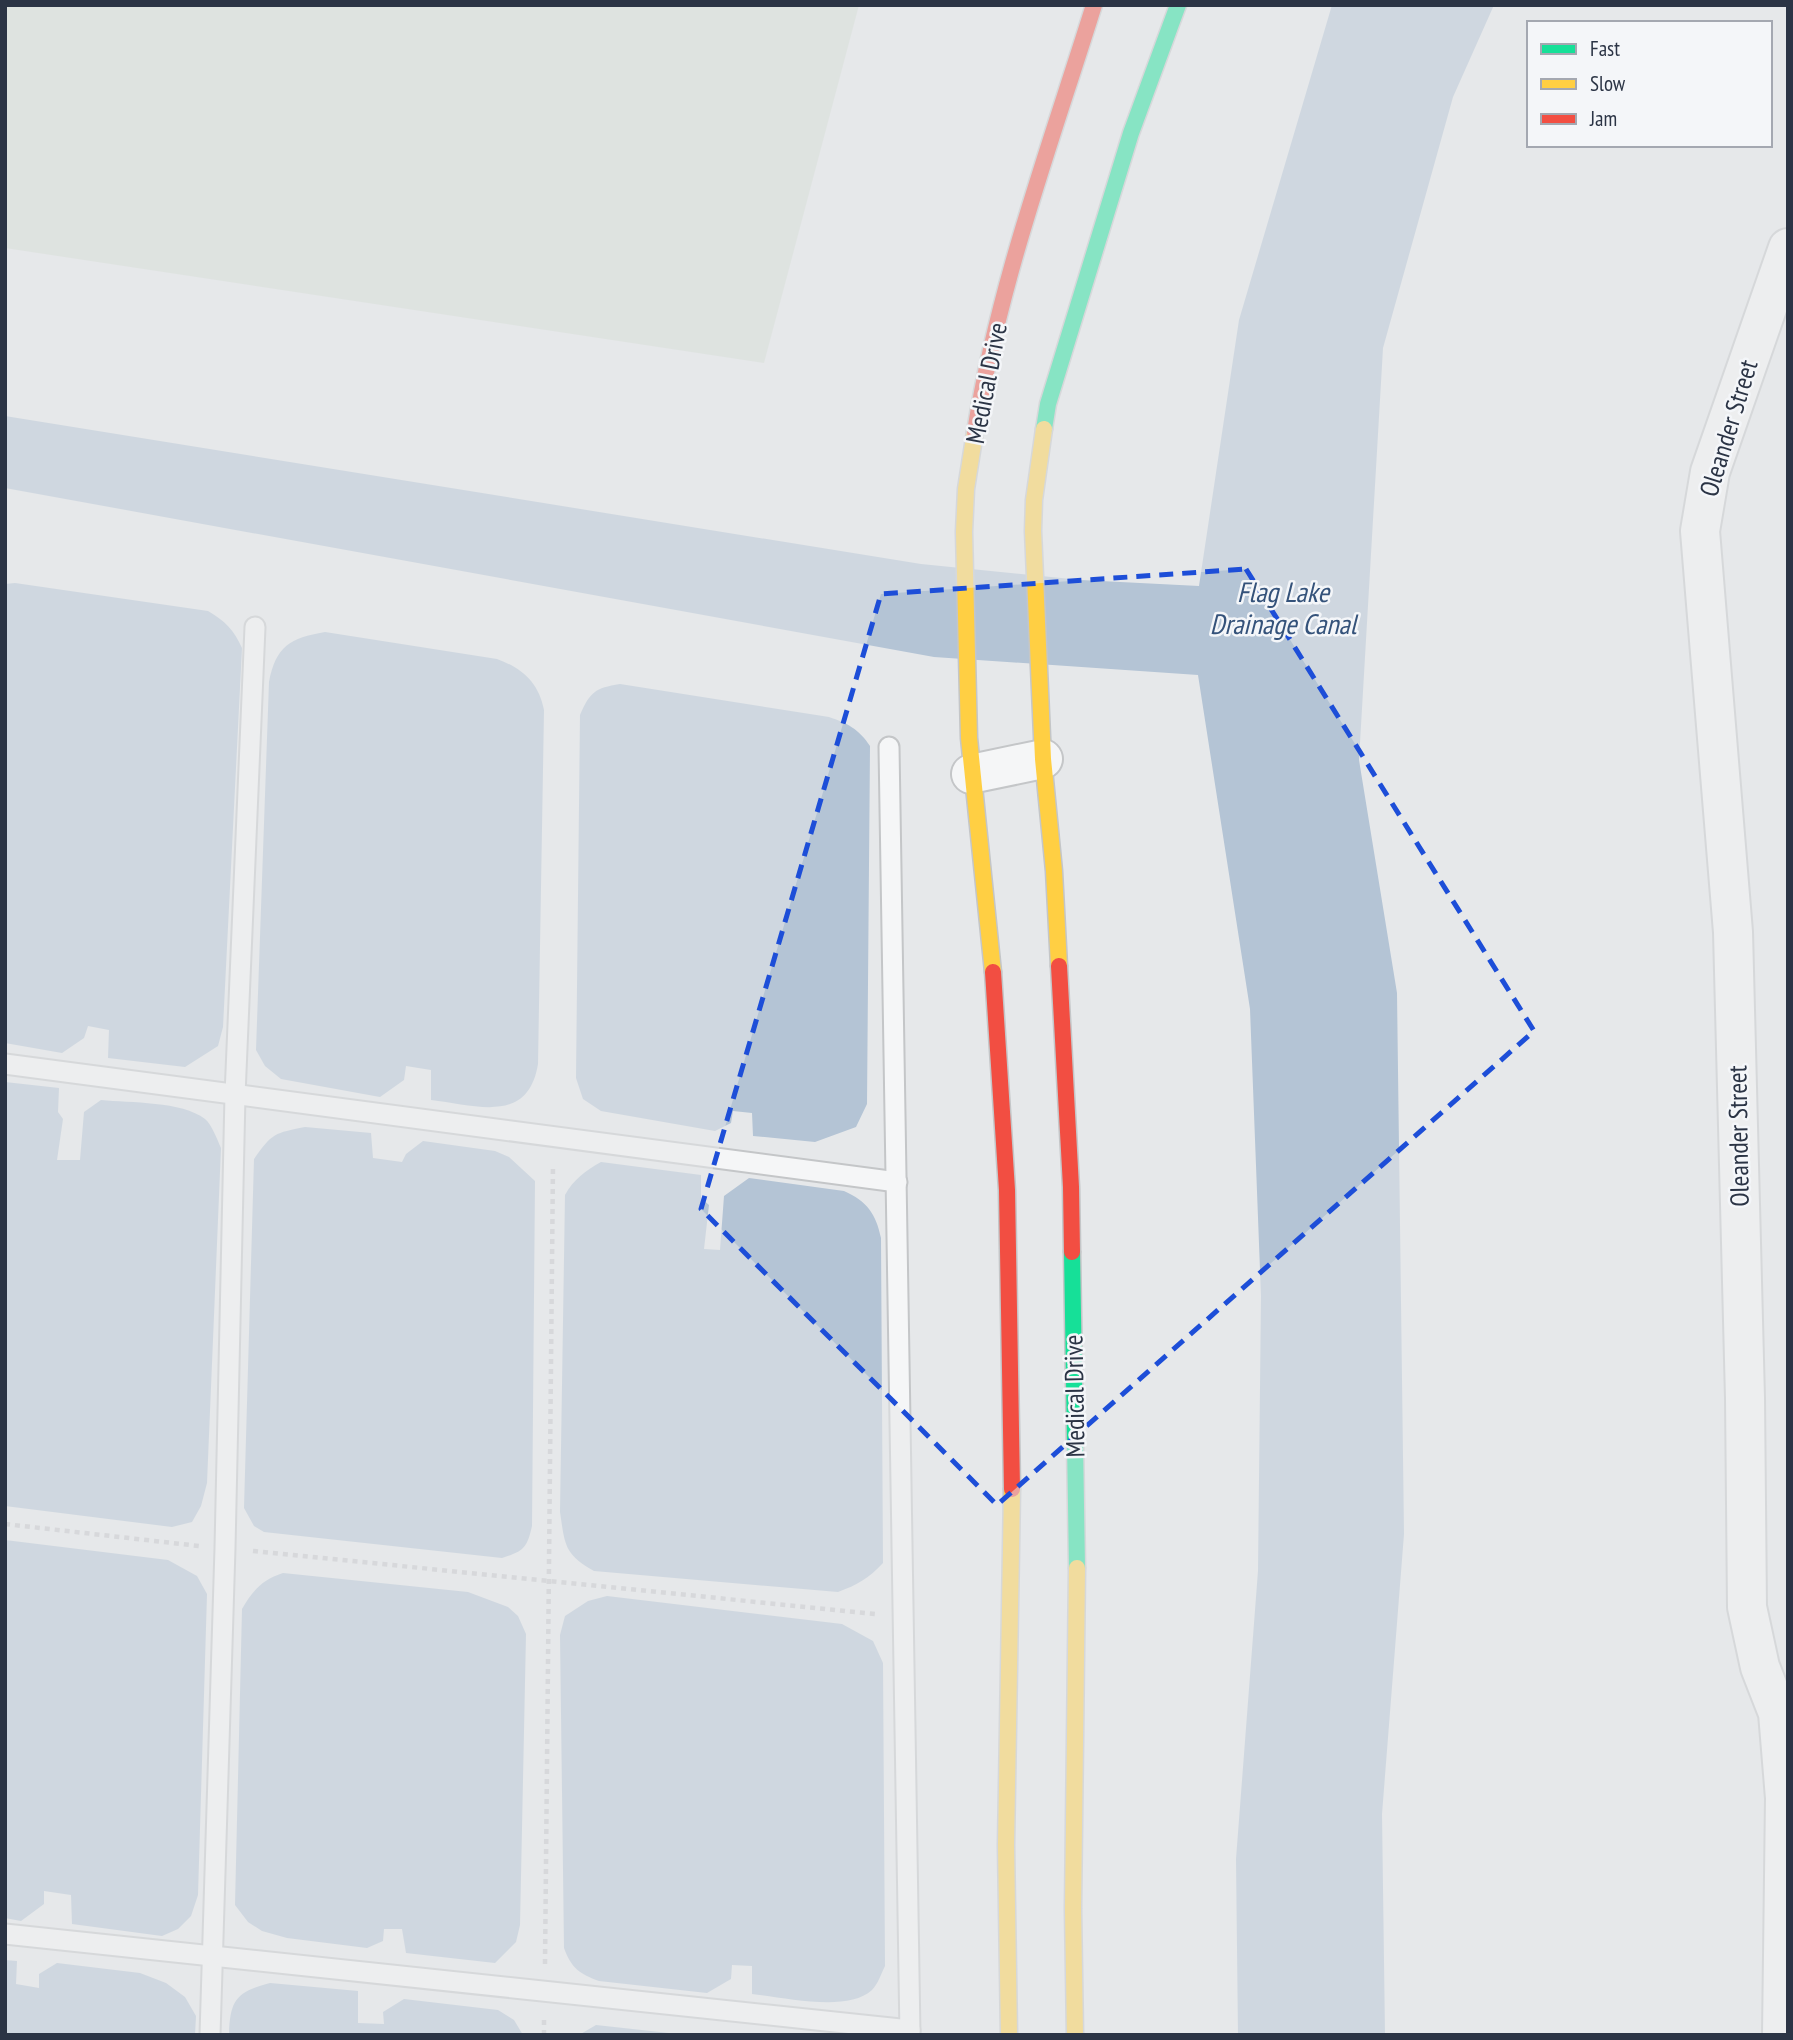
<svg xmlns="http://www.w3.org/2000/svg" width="1793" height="2040" viewBox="0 0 1793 2040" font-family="'PT Sans Narrow',sans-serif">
<rect width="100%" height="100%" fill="#e6e8ea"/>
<path fill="#d6ded6" d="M 5,5 L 859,5 L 764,363 L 5,248 Z"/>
<g fill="#b4c4d5">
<path d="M 1332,5 L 1494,5 L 1453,97 L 1383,348 L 1359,760 L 1397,993 L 1404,1534 L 1382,1814 L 1385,2035 L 1238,2035 L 1236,1859 L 1258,1571 L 1261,1296 L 1250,1009 L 1198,675 L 934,657 L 5,488 L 5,416 L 921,564 L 1081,580 L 1199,586 L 1239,320 Z"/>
<path d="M 15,583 L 208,611 C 225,621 234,630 242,648 L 223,1027 L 218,1046 L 185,1067 L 108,1058 L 109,1030 L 88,1026 L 84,1038 L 62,1053 L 5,1043 L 5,584 Z"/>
<path d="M 325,632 L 497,659 C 522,668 539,683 544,710 L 538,1064 C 528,1125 476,1105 431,1100 L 431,1070 L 406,1066 L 404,1080 L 380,1097 L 281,1079 L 265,1066 L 256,1050 L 269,682 C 276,646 290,638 325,632 Z"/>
<path d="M 620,684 L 829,717 C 847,723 859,729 870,746 L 867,1104 L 856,1127 L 815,1142 L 753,1136 L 752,1113 L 733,1111 L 731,1123 L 715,1131 L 601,1111 L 583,1099 L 576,1078 L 580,715 C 590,692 595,688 620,684 Z"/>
<path d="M 5,1082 L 59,1088 L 58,1112 L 63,1119 L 57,1160 L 80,1160 L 84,1112 L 101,1100 C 130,1103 182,1101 205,1119 C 212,1125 217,1139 221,1148 L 207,1483 L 201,1506 L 192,1522 L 172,1527 L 5,1506 Z"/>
<path d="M 305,1127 L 371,1133 L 373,1158 L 402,1162 L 406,1154 L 423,1141 L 495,1151 L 509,1157 L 535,1181 L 532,1526 C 527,1548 524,1551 502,1558 L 264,1532 L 254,1526 L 244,1508 L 254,1159 C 272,1133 275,1133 305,1127 Z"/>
<path d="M 601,1162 L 701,1175 L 701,1198 L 709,1205 L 704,1249 L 720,1250 L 724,1196 L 749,1178 L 844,1191 C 867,1201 876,1214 881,1238 L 883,1563 C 869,1578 857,1585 838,1592 L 594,1571 C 564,1554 565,1545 560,1512 L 565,1195 C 574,1179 585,1171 601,1162 Z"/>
<path d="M 5,1540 L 168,1560 L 197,1576 L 207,1594 L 198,1895 L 191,1916 L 178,1929 L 162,1936 L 72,1924 L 71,1895 L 44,1891 L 44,1904 L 21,1921 L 5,1918 Z"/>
<path d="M 283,1573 L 468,1592 L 508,1607 L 518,1616 L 526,1634 L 520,1925 L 516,1942 L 495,1963 L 406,1953 L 402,1929 L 384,1929 L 383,1941 L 367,1948 L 287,1938 L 262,1931 L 248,1922 L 235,1905 L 242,1609 C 253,1590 262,1580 283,1573 Z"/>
<path d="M 607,1596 L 842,1624 L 873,1641 L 883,1663 L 885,1966 C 881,1974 878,1984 872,1990 C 847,2013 784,1997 752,1994 L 752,1966 L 732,1965 L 731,1979 L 707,1993 L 599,1981 C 580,1974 571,1968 564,1948 L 560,1635 L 565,1616 L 588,1601 Z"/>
<path d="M 5,1960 L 17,1961 L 16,1984 L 39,1988 L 39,1974 L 57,1963 L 140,1973 L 166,1983 L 185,1997 L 196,2016 L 195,2035 L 5,2035 Z"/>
<path d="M 270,1983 L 358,1991 L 358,2023 L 384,2024 L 383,2012 L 404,1999 L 498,2010 L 514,2020 L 523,2035 L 229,2035 C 230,2000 236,1992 270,1983 Z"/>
<path d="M 596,2025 L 687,2035 L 579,2035 Z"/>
</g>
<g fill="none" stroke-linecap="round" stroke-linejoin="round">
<g stroke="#c4c6c8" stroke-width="23">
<g id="lane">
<path d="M 889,747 L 910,2035"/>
<path d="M 5,1064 L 897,1182"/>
<path d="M 5,1934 L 910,2030"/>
<path d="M 210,2035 L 225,1548 L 235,1095 L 255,627"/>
</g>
</g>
<g stroke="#c4c6c8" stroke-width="42">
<g id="street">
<path d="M 971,774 L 1043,759"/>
<path d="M 1782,2035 L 1785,1798 L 1778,1713 L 1760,1667 L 1747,1607 L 1745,1398 L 1733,932 L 1700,531 L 1710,472 L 1788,248"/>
</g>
</g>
<g stroke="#c4c6c8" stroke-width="19">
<g id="fast">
<path d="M 1044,429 L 1048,404 L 1131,133 L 1178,5"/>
<path d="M 1072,1252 L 1077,1568"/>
</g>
</g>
<g stroke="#c4c6c8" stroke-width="19">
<g id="slow">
<path d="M 1044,429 L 1034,500 L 1033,531 L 1043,759 L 1054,871 L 1059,966"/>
<path d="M 975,432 L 966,489 L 964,532 L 969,738 L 993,972"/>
<path d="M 1009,2035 L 1006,1845 L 1012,1489"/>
<path d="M 1075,2035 L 1073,1909 L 1077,1568"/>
</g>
</g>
<g stroke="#c4c6c8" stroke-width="19">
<g id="jam">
<path d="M 975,432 C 998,286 1050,146 1094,5"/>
<path d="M 1059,966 L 1071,1187 L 1072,1252"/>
<path d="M 993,972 L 1007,1190 L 1012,1489"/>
</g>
</g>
<g stroke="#c5c6ca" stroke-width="4.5" stroke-dasharray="5 5" stroke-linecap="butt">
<path d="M 5,1524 L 199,1546"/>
<path d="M 253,1551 L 875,1614"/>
<path d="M 545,1964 L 553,1164"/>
<path d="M 544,2035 L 544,2018"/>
</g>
<use href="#lane" stroke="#f5f6f7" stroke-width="19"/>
<use href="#street" stroke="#f5f6f7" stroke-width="38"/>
<use href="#fast" stroke="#16e098" stroke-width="16"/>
<use href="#slow" stroke="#ffcf43" stroke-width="16"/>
<use href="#jam" stroke="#f24e42" stroke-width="16"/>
</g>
<path d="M0 0H1793V2040H0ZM 1246,569 L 1534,1031 L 997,1505 L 701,1209 L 881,594 Z" fill="#e6e8ea" fill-opacity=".55" fill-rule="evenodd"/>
<path fill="none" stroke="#1d4ed8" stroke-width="5" stroke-dasharray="14 9" stroke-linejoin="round" d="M 1246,569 L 1534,1031 L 997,1505 L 701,1209 L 881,594 Z"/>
<g text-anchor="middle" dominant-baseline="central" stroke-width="5" stroke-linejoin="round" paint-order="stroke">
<g font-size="26" fill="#2b3445" stroke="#f4f6f9">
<text transform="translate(986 383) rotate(-79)">Medical Drive</text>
<text transform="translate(1728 428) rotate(-73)">Oleander Street</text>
<text transform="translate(1738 1136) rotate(-91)">Oleander Street</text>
<text transform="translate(1074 1396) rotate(-91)">Medical Drive</text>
</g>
<g font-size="28" font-style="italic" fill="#34527a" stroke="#f4f6f9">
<text x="1283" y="591">Flag Lake<tspan x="1283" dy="32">Drainage Canal</tspan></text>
</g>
</g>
<rect width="1793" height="2040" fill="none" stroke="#2b3445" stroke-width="14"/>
<rect x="1527" y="21" width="245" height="126" fill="#f4f6f9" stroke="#a4a8b1" stroke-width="2"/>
<rect x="1541" y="44" width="35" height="10" fill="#16e098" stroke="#a4a8b1" stroke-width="2"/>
<text x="1590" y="56" font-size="21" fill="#2b3445">Fast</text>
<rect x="1541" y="79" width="35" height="10" fill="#ffcf43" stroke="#a4a8b1" stroke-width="2"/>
<text x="1590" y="91" font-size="21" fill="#2b3445">Slow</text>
<rect x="1541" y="114" width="35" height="10" fill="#f24e42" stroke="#a4a8b1" stroke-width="2"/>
<text x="1590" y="126" font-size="21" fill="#2b3445">Jam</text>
</svg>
